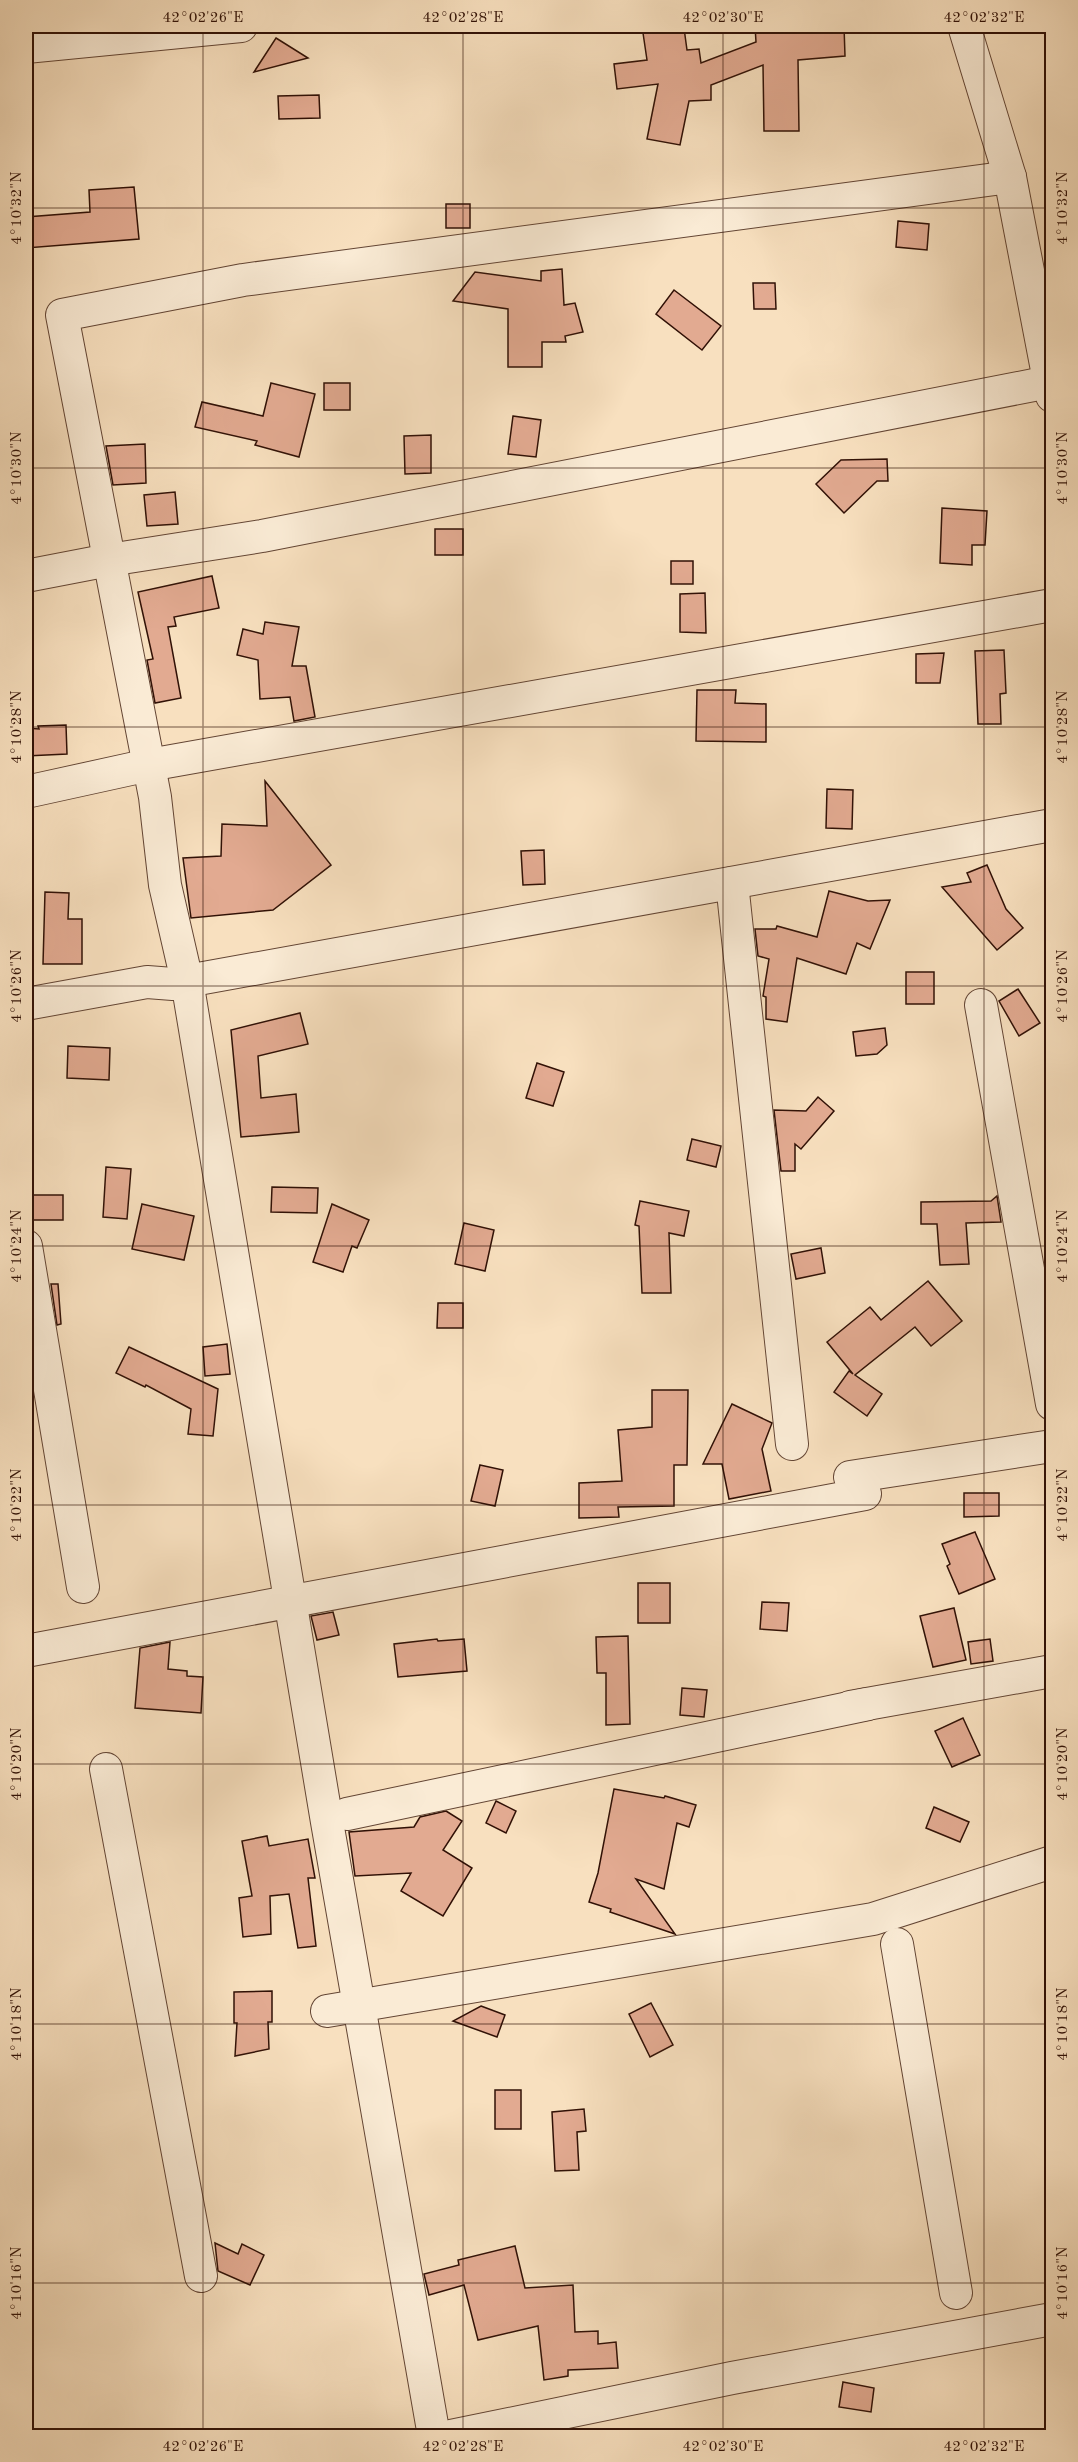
<svg xmlns="http://www.w3.org/2000/svg" width="1078" height="2462" viewBox="0 0 1078 2462" font-family="'Old Standard TT',serif">
<rect width="100%" height="100%" fill="#f8e0bf"/>
<filter id="stains"><feTurbulence type="fractalNoise" baseFrequency=".00333" numOctaves="4"/><feColorMatrix values="0 0 0 0 .2 0 0 0 0 .09 0 0 0 0 .02 0 0 0 .5 -.17"/></filter>
<radialGradient id="worn" r=".72"><stop offset=".6" stop-color="#630" stop-opacity="0"/><stop offset="1" stop-color="#630" stop-opacity=".3"/></radialGradient>
<g fill="#e2aa91" stroke="#311106" stroke-width="1.5">
<path d="M 755,26 L 844,26 L 845,56 L 798,60 L 799,131 L 764,131 L 763,65 L 711,85 L 711,100 L 689,101 L 680,145 L 647,139 L 658,84 L 617,89 L 614,64 L 647,60 L 643,33 L 684,28 L 687,50 L 699,49 L 701,63 L 756,42 Z"/>
<path d="M 276,38 L 308,58 L 254,72 Z"/>
<path d="M 319,95 L 320,118 L 279,119 L 278,96 Z"/>
<path d="M 134,187 L 139,239 L 26,248 L 26,217 L 90,212 L 89,190 Z"/>
<rect x="446" y="204" width="24" height="24"/>
<path d="M 898,221 L 929,224 L 927,250 L 896,247 Z"/>
<path d="M 562,269 L 564,305 L 575,303 L 583,332 L 565,336 L 566,342 L 542,342 L 542,367 L 508,367 L 508,309 L 453,301 L 475,272 L 541,281 L 541,271 Z"/>
<path d="M 753,283 L 775,283 L 776,309 L 754,309 Z"/>
<path d="M 674,290 L 721,326 L 702,350 L 656,314 Z"/>
<path d="M 271,383 L 315,394 L 299,457 L 255,445 L 257,441 L 195,427 L 202,402 L 263,416 Z"/>
<rect x="324" y="383" width="26" height="27"/>
<path d="M 513,416 L 541,420 L 536,457 L 508,454 Z"/>
<path d="M 431,435 L 431,473 L 405,474 L 404,436 Z"/>
<path d="M 145,444 L 146,483 L 113,485 L 106,446 Z"/>
<path d="M 887,459 L 888,481 L 877,481 L 844,513 L 816,484 L 841,460 Z"/>
<path d="M 175,492 L 178,524 L 147,526 L 144,495 Z"/>
<path d="M 942,508 L 987,511 L 985,545 L 972,545 L 972,565 L 940,563 Z"/>
<rect x="435" y="529" width="28" height="26"/>
<rect x="671" y="561" width="22" height="23"/>
<path d="M 212,576 L 219,608 L 174,617 L 176,626 L 168,627 L 181,698 L 155,703 L 147,660 L 153,659 L 138,592 Z"/>
<path d="M 705,593 L 706,633 L 680,632 L 680,594 Z"/>
<path d="M 265,622 L 299,627 L 292,666 L 306,666 L 315,717 L 294,721 L 290,697 L 260,699 L 258,660 L 237,655 L 243,629 L 263,634 Z"/>
<path d="M 1004,650 L 1006,693 L 1000,694 L 1001,724 L 978,724 L 975,651 Z"/>
<path d="M 944,653 L 940,683 L 916,683 L 916,654 Z"/>
<path d="M 697,690 L 736,690 L 735,703 L 766,704 L 766,742 L 696,741 Z"/>
<path d="M 66,725 L 67,754 L 26,756 L 26,728 L 39,729 L 38,726 Z"/>
<path d="M 265,781 L 331,865 L 273,910 L 191,918 L 183,858 L 221,856 L 222,824 L 267,826 Z"/>
<path d="M 827,789 L 853,790 L 852,829 L 826,828 Z"/>
<path d="M 544,850 L 545,884 L 523,885 L 521,851 Z"/>
<path d="M 987,865 L 1006,909 L 1023,928 L 997,950 L 942,887 L 971,882 L 967,873 Z"/>
<path d="M 829,891 L 868,901 L 890,900 L 870,949 L 857,943 L 846,974 L 797,958 L 787,1022 L 766,1019 L 766,997 L 763,996 L 769,959 L 758,956 L 755,929 L 776,929 L 777,926 L 817,937 Z"/>
<path d="M 45,892 L 69,893 L 68,919 L 82,919 L 82,964 L 43,964 Z"/>
<rect x="906" y="972" width="28" height="32"/>
<path d="M 1018,989 L 1040,1023 L 1019,1036 L 999,1001 Z"/>
<path d="M 300,1013 L 308,1044 L 258,1056 L 261,1098 L 296,1094 L 299,1132 L 241,1137 L 231,1030 Z"/>
<path d="M 885,1028 L 887,1045 L 877,1054 L 856,1056 L 853,1032 Z"/>
<path d="M 68,1046 L 110,1048 L 109,1080 L 67,1078 Z"/>
<path d="M 537,1063 L 564,1072 L 553,1106 L 526,1098 Z"/>
<path d="M 818,1097 L 834,1111 L 801,1149 L 795,1144 L 795,1171 L 781,1171 L 774,1110 L 806,1111 Z"/>
<path d="M 692,1139 L 721,1146 L 716,1167 L 687,1160 Z"/>
<path d="M 106,1167 L 131,1169 L 127,1219 L 103,1217 Z"/>
<path d="M 272,1187 L 318,1188 L 317,1213 L 271,1212 Z"/>
<rect x="26" y="1195" width="37" height="25"/>
<path d="M 997,1196 L 1001,1222 L 966,1223 L 969,1264 L 940,1265 L 937,1224 L 921,1224 L 921,1202 L 991,1201 Z"/>
<path d="M 640,1201 L 689,1211 L 684,1236 L 669,1233 L 671,1293 L 642,1293 L 639,1226 L 635,1225 Z"/>
<path d="M 142,1204 L 194,1216 L 184,1260 L 132,1249 Z"/>
<path d="M 332,1204 L 369,1220 L 357,1248 L 352,1246 L 343,1272 L 313,1262 Z"/>
<path d="M 464,1223 L 494,1230 L 485,1271 L 455,1264 Z"/>
<path d="M 821,1248 L 825,1273 L 796,1279 L 791,1254 Z"/>
<path d="M 928,1281 L 962,1321 L 931,1346 L 915,1327 L 855,1375 L 882,1394 L 867,1416 L 834,1392 L 849,1371 L 853,1374 L 827,1342 L 870,1307 L 881,1320 Z"/>
<path d="M 51,1284 L 58,1284 L 61,1324 L 57,1325 Z"/>
<path d="M 438,1303 L 463,1303 L 463,1328 L 437,1328 Z"/>
<path d="M 227,1344 L 230,1374 L 205,1376 L 203,1347 Z"/>
<path d="M 129,1347 L 218,1389 L 213,1436 L 188,1434 L 191,1409 L 146,1385 L 145,1387 L 116,1373 Z"/>
<path d="M 652,1390 L 688,1390 L 687,1465 L 674,1465 L 674,1506 L 618,1507 L 619,1517 L 579,1518 L 579,1483 L 622,1481 L 618,1430 L 652,1427 Z"/>
<path d="M 732,1404 L 772,1423 L 762,1449 L 771,1491 L 729,1499 L 722,1464 L 703,1464 Z"/>
<path d="M 480,1465 L 503,1470 L 495,1506 L 471,1501 Z"/>
<path d="M 964,1493 L 999,1493 L 999,1516 L 964,1517 Z"/>
<path d="M 975,1532 L 995,1579 L 959,1594 L 947,1566 L 950,1564 L 942,1544 Z"/>
<rect x="638" y="1583" width="32" height="40"/>
<path d="M 762,1602 L 789,1603 L 787,1631 L 760,1629 Z"/>
<path d="M 954,1608 L 966,1660 L 933,1667 L 920,1616 Z"/>
<path d="M 333,1612 L 339,1635 L 317,1640 L 311,1616 Z"/>
<path d="M 628,1636 L 630,1724 L 606,1725 L 606,1673 L 597,1673 L 596,1637 Z"/>
<path d="M 437,1639 L 438,1641 L 464,1639 L 467,1671 L 398,1677 L 394,1644 Z"/>
<path d="M 990,1639 L 993,1661 L 971,1664 L 968,1642 Z"/>
<path d="M 170,1642 L 168,1669 L 187,1671 L 187,1676 L 203,1677 L 201,1713 L 135,1708 L 140,1648 Z"/>
<path d="M 682,1688 L 707,1690 L 704,1717 L 680,1715 Z"/>
<path d="M 963,1718 L 980,1755 L 952,1767 L 935,1731 Z"/>
<path d="M 614,1789 L 664,1798 L 665,1796 L 696,1805 L 689,1827 L 677,1823 L 664,1889 L 636,1879 L 675,1934 L 610,1912 L 611,1909 L 589,1902 L 598,1873 Z"/>
<path d="M 496,1801 L 516,1811 L 506,1833 L 486,1823 Z"/>
<path d="M 934,1807 L 969,1822 L 960,1842 L 926,1828 Z"/>
<path d="M 446,1811 L 462,1821 L 443,1850 L 472,1868 L 443,1916 L 401,1891 L 411,1873 L 355,1876 L 349,1832 L 414,1827 L 420,1817 Z"/>
<path d="M 267,1836 L 269,1846 L 308,1839 L 315,1878 L 308,1878 L 316,1946 L 298,1948 L 289,1894 L 270,1896 L 271,1934 L 243,1937 L 239,1898 L 252,1896 L 242,1841 Z"/>
<path d="M 272,1991 L 272,2022 L 268,2022 L 269,2049 L 235,2056 L 237,2023 L 234,2023 L 234,1992 Z"/>
<path d="M 651,2003 L 673,2045 L 650,2057 L 629,2014 Z"/>
<path d="M 481,2006 L 505,2015 L 497,2037 L 453,2021 Z"/>
<rect x="495" y="2090" width="26" height="39"/>
<path d="M 584,2109 L 586,2131 L 577,2132 L 579,2170 L 555,2171 L 552,2112 Z"/>
<path d="M 215,2243 L 238,2254 L 242,2244 L 264,2255 L 250,2285 L 218,2271 Z"/>
<path d="M 515,2246 L 525,2288 L 573,2285 L 575,2332 L 598,2331 L 598,2344 L 616,2342 L 618,2368 L 568,2370 L 568,2376 L 544,2380 L 538,2326 L 478,2340 L 464,2285 L 429,2295 L 424,2274 L 459,2265 L 458,2260 Z"/>
<path d="M 843,2382 L 874,2388 L 871,2412 L 839,2407 Z"/>
</g>
<g fill="none" stroke-linecap="round" stroke-linejoin="round">
<g stroke="#634534" stroke-width="34">
<g id="minor">
<path d="M 964,26 L 1010,177 L 1052,396"/>
<path d="M 26,47 L 241,26"/>
<path d="M 26,576 L 109,560 L 262,536 L 1049,382"/>
<path d="M 26,792 L 149,765 L 1052,605"/>
<path d="M 732,883 L 792,1444"/>
<path d="M 26,1004 L 147,982 L 173,984 L 187,981 L 1052,825"/>
<path d="M 981,1005 L 1052,1404"/>
<path d="M 26,1246 L 83,1587"/>
<path d="M 850,1477 L 1052,1446"/>
<path d="M 26,1651 L 865,1494"/>
<path d="M 850,1707 L 1052,1671"/>
<path d="M 106,1769 L 201,2276"/>
<path d="M 347,1814 L 868,1704"/>
<path d="M 897,1944 L 956,2293"/>
<path d="M 327,2011 L 873,1919 L 1052,1862"/>
<path d="M 434,2436 L 327,1822 L 187,981 L 165,885 L 155,797 L 62,315 L 243,280 L 1010,177"/>
<path d="M 451,2436 L 732,2378 L 1052,2319"/>
</g>
</g>
<use href="#minor" stroke="#faebd5" stroke-width="32"/>
</g>
<path fill="none" stroke="#311106" stroke-width="1.5" stroke-opacity="0.45" d="M 203,26 L 203,2436M 463,26 L 463,2436M 723,26 L 723,2436M 984,26 L 984,2436M 26,208 L 1052,208M 26,468 L 1052,468M 26,727 L 1052,727M 26,986 L 1052,986M 26,1246 L 1052,1246M 26,1505 L 1052,1505M 26,1764 L 1052,1764M 26,2024 L 1052,2024M 26,2283 L 1052,2283"/>
<rect width="1078" height="2462" fill="none" stroke="#f8e0bf" stroke-width="66"/>
<rect x="33" y="33" width="1012" height="2396" fill="none" stroke="#311106" stroke-width="2"/>
<g font-size="15" text-anchor="middle" fill="#311106">
<text x="203" y="22">42°02'26"E</text>
<text x="463" y="22">42°02'28"E</text>
<text x="723" y="22">42°02'30"E</text>
<text x="984" y="22">42°02'32"E</text>
<text transform="translate(16 208) rotate(-90)" y="5">4°10'32"N</text>
<text transform="translate(1062 208) rotate(-90)" y="5">4°10'32"N</text>
<text transform="translate(16 468) rotate(-90)" y="5">4°10'30"N</text>
<text transform="translate(1062 468) rotate(-90)" y="5">4°10'30"N</text>
<text transform="translate(16 727) rotate(-90)" y="5">4°10'28"N</text>
<text transform="translate(1062 727) rotate(-90)" y="5">4°10'28"N</text>
<text transform="translate(16 986) rotate(-90)" y="5">4°10'26"N</text>
<text transform="translate(1062 986) rotate(-90)" y="5">4°10'26"N</text>
<text transform="translate(16 1246) rotate(-90)" y="5">4°10'24"N</text>
<text transform="translate(1062 1246) rotate(-90)" y="5">4°10'24"N</text>
<text transform="translate(16 1505) rotate(-90)" y="5">4°10'22"N</text>
<text transform="translate(1062 1505) rotate(-90)" y="5">4°10'22"N</text>
<text transform="translate(16 1764) rotate(-90)" y="5">4°10'20"N</text>
<text transform="translate(1062 1764) rotate(-90)" y="5">4°10'20"N</text>
<text transform="translate(16 2024) rotate(-90)" y="5">4°10'18"N</text>
<text transform="translate(1062 2024) rotate(-90)" y="5">4°10'18"N</text>
<text transform="translate(16 2283) rotate(-90)" y="5">4°10'16"N</text>
<text transform="translate(1062 2283) rotate(-90)" y="5">4°10'16"N</text>
<text x="203" y="2451">42°02'26"E</text>
<text x="463" y="2451">42°02'28"E</text>
<text x="723" y="2451">42°02'30"E</text>
<text x="984" y="2451">42°02'32"E</text>
</g>
<rect width="100%" height="100%" filter="url(#stains)"/>
<rect width="100%" height="100%" fill="url(#worn)"/>
</svg>
